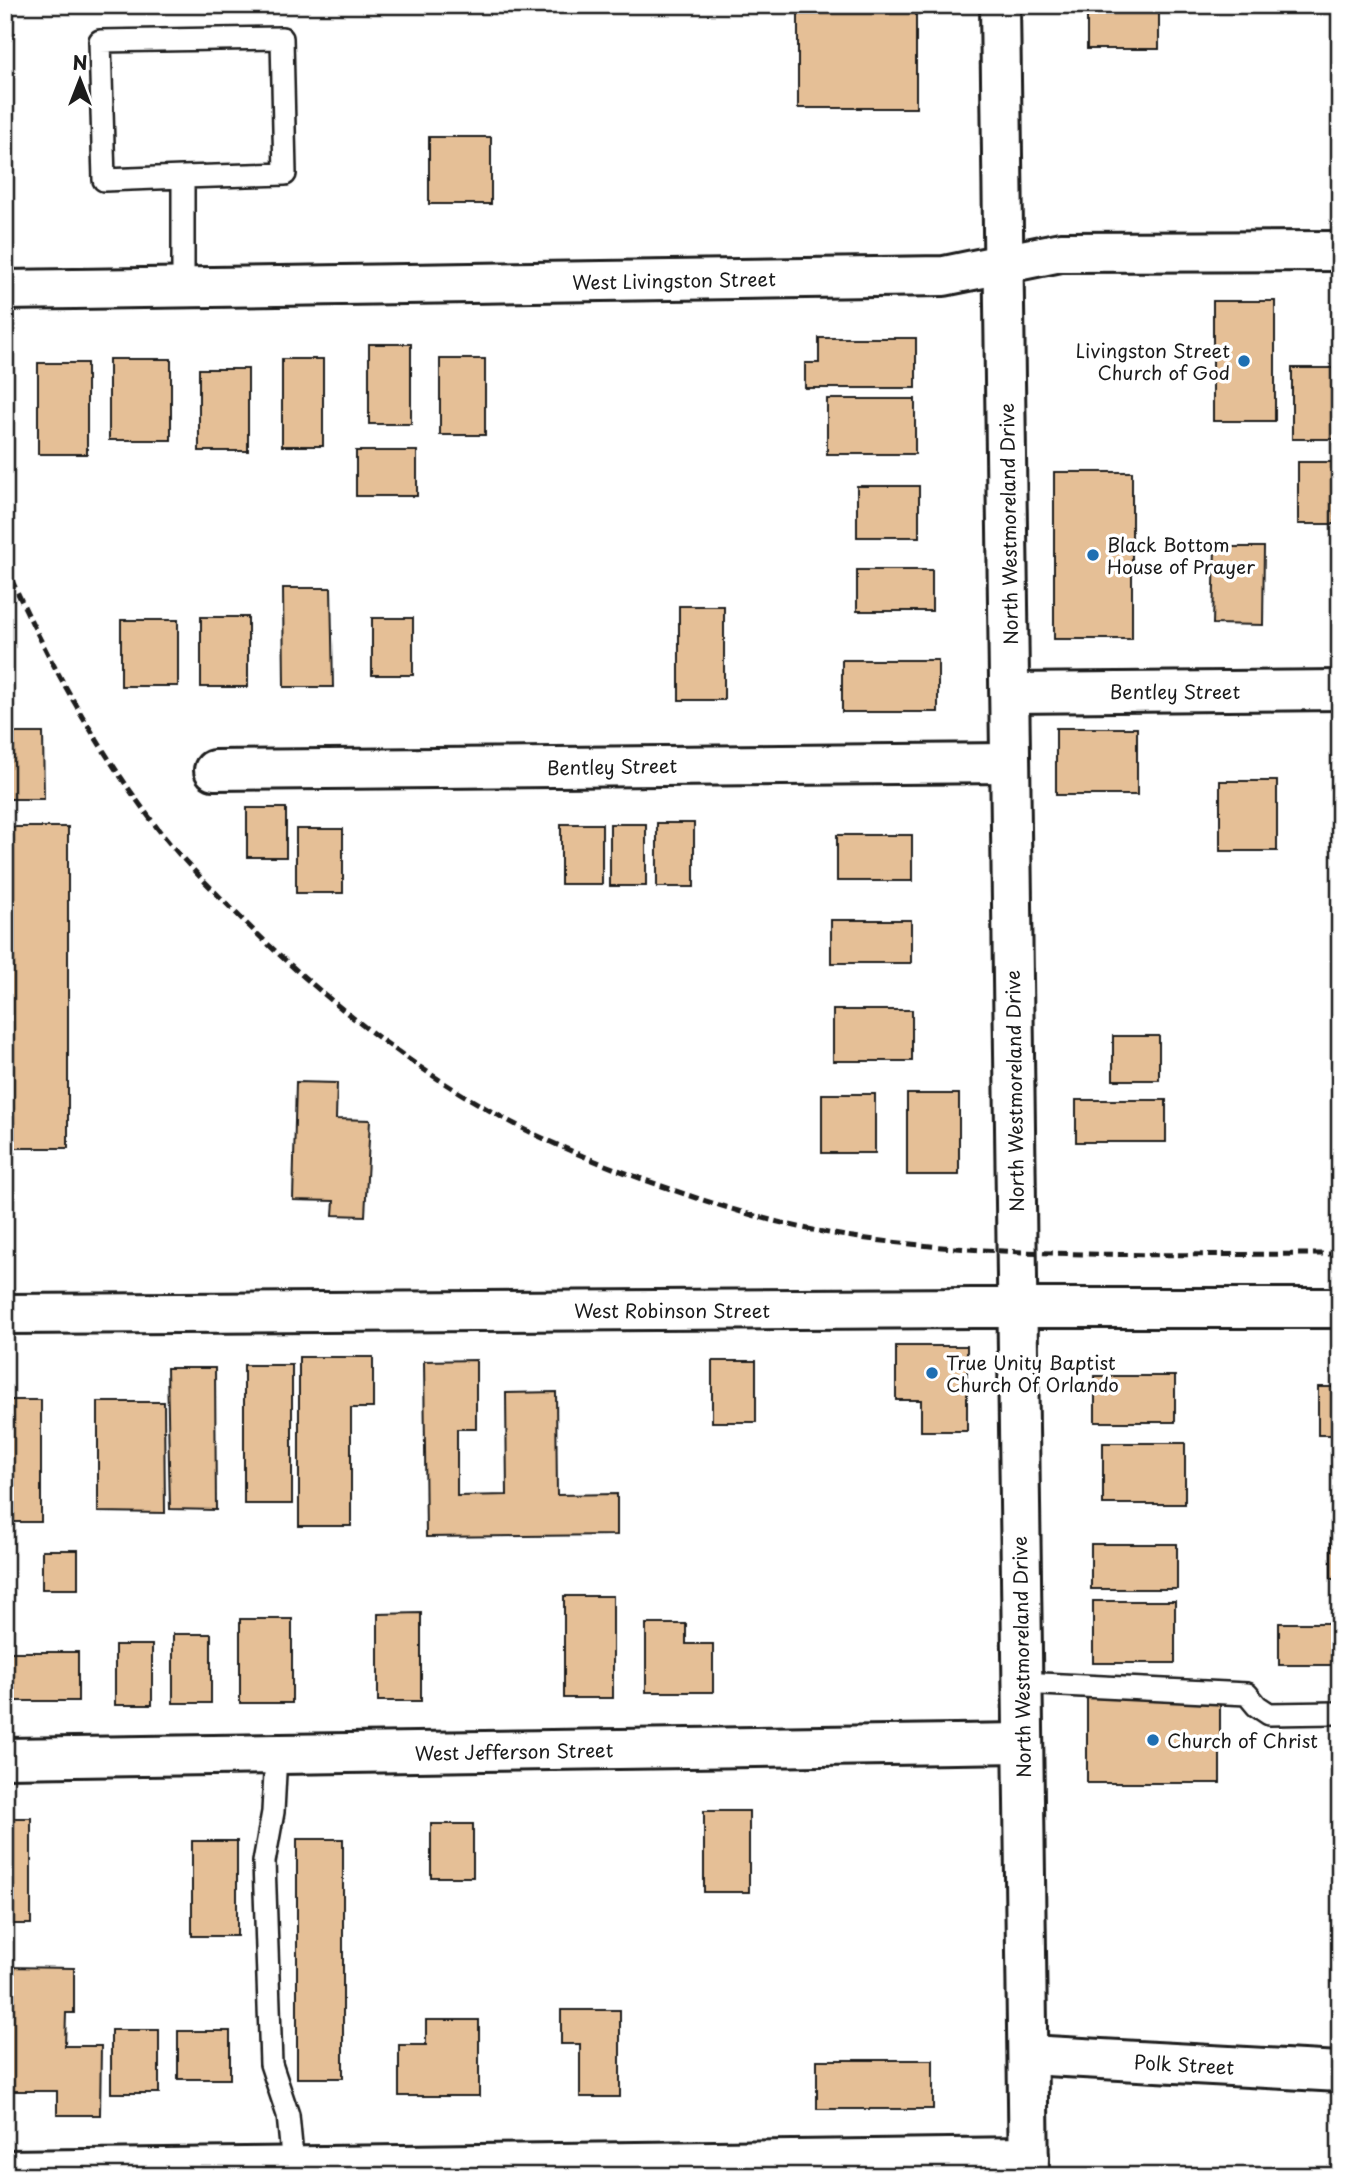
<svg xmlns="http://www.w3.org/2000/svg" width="1345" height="2181" viewBox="0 0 1345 2181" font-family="'Playpen Sans',sans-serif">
<rect width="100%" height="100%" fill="#fff"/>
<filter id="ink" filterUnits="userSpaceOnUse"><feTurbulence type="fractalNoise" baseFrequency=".0143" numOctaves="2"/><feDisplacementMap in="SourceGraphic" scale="14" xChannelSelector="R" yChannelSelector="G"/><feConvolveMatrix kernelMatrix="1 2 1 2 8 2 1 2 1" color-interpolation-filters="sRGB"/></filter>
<g filter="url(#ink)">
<g fill="#e5bf96" stroke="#1c1c1c" stroke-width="2">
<rect x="1087" y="5" width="72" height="44"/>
<rect x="798" y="6" width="118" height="102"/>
<rect x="429" y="137" width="62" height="67"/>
<rect x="1213" y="301" width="62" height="120"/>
<path d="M 819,338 L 916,338 L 916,388 L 805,388 L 805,363 L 819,363 Z"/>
<rect x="369" y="344" width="42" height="80"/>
<rect x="109" y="359" width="62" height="81"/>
<rect x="282" y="359" width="41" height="87"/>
<rect x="440" y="359" width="45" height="76"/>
<rect x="38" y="363" width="49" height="91"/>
<rect x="1292" y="368" width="42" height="71"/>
<rect x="199" y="369" width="49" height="82"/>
<rect x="827" y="399" width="88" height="55"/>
<rect x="356" y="451" width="61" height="45"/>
<rect x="1298" y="462" width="37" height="62"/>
<rect x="1054" y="472" width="78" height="167"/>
<rect x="857" y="486" width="62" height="51"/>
<path d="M 1215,547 L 1264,547 L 1263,625 L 1213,624 Z"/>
<rect x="857" y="570" width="75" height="41"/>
<path d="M 283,588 L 331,588 L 333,687 L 284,687 Z"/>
<rect x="679" y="606" width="45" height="94"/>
<rect x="201" y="617" width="47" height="70"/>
<rect x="372" y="618" width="41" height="57"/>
<rect x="121" y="620" width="57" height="66"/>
<rect x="842" y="660" width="96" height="52"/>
<rect x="1056" y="728" width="81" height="67"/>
<path d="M 5,733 L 43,733 L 44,799 L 5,799 Z"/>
<rect x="1220" y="781" width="57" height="70"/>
<rect x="247" y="808" width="39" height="49"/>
<rect x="657" y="823" width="37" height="64"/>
<rect x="561" y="824" width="41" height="60"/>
<rect x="610" y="824" width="36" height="62"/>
<rect x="5" y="827" width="63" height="321"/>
<rect x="296" y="829" width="47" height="64"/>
<rect x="837" y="835" width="75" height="46"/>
<rect x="831" y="920" width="80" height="43"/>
<rect x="833" y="1010" width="79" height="51"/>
<rect x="1113" y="1036" width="46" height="44"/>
<path d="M 296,1082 L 337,1083 L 336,1119 L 370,1120 L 365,1216 L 333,1215 L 334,1201 L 293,1200 Z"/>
<rect x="822" y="1094" width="53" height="59"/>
<rect x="907" y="1094" width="52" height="81"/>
<rect x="1076" y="1100" width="90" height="42"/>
<path d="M 896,1346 L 967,1346 L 967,1431 L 921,1431 L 921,1400 L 896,1400 Z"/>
<path d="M 299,1357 L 373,1357 L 373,1408 L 351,1408 L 351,1526 L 299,1526 Z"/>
<path d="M 476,1360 L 476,1429 L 457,1429 L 457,1496 L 507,1495 L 506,1393 L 556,1392 L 557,1495 L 617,1494 L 617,1535 L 426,1537 L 424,1361 Z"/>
<rect x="712" y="1361" width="44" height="61"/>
<rect x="244" y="1365" width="48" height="139"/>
<path d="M 167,1368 L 215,1368 L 216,1510 L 170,1509 Z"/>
<rect x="1095" y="1376" width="80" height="46"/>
<rect x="1318" y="1387" width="22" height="48"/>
<rect x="5" y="1400" width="36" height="122"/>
<path d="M 98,1402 L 164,1402 L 165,1513 L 98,1512 Z"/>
<rect x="1103" y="1443" width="82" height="61"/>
<rect x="1331" y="1516" width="9" height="63"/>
<rect x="1091" y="1544" width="86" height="45"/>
<rect x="42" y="1550" width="36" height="39"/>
<rect x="564" y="1596" width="49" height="102"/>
<rect x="1093" y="1601" width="82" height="62"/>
<path d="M 421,1613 L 421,1701 L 378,1701 L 378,1614 Z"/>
<rect x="240" y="1619" width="52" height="84"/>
<rect x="1279" y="1623" width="61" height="42"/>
<path d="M 646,1624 L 686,1624 L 686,1644 L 713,1644 L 713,1692 L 646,1692 Z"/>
<rect x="173" y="1634" width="38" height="69"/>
<rect x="115" y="1645" width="37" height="60"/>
<rect x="6" y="1652" width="72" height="49"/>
<rect x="1087" y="1697" width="133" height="86"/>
<rect x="704" y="1811" width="45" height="81"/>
<rect x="5" y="1818" width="26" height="106"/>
<rect x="431" y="1824" width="42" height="53"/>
<rect x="297" y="1839" width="46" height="239"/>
<rect x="192" y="1841" width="45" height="95"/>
<path d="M 5,1967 L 74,1968 L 74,2013 L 66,2013 L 65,2046 L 101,2046 L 100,2115 L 57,2115 L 57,2091 L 5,2091 Z"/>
<path d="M 561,2010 L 620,2010 L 620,2097 L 580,2097 L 580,2044 L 561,2044 Z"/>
<path d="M 426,2020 L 479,2020 L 479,2096 L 399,2096 L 399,2045 L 426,2045 Z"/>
<rect x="111" y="2030" width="48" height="63"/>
<rect x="178" y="2031" width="52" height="48"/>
<rect x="817" y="2060" width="116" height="49"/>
</g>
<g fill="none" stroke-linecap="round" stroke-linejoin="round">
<g stroke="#1c1c1c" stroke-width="26">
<g id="service">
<path d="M 183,177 L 104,180 L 100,41 L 282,38 L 285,174 L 183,177 L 183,287"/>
<path d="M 1021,1683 L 1247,1694 L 1257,1706 L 1269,1714 L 1336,1713"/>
<path d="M 276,1754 L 273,1812 L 264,1862 L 271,2064 L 288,2115 L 293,2167"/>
</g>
</g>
<g stroke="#1c1c1c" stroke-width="44">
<g id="minor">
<path d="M 5,290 L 944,276 L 1061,252 L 1340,251"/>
<path d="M 1010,693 L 1340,690"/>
<path d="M 214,770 L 1010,763"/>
<path d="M 5,1758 L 1022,1743"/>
<path d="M 1028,2055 L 1340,2072"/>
<path d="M 5,2170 L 1029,2157"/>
</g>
</g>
<g stroke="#1c1c1c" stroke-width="44">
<g id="tertiary">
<path d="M 1000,5 L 1029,2176"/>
<path d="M 5,1314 L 975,1308 L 1340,1308"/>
</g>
</g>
<use href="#service" stroke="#fff" stroke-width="21"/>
<use href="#minor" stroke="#fff" stroke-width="38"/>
<use href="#tertiary" stroke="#fff" stroke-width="38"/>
<path stroke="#1c1c1c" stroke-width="5" stroke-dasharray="10 5" stroke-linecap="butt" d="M 5,565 C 46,657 94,744 155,825 C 179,857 209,886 237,914 C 321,998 416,1073 522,1128 C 575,1155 632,1176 688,1195 C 741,1213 797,1229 853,1237 C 1013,1260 1178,1254 1340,1254"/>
</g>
</g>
<g fill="#1f6fb2" stroke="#fff" stroke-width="2.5">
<circle cx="1244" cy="361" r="7"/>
<circle cx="1093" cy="555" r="7"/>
<circle cx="932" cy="1373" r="7"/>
<circle cx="1153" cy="1740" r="7"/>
</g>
<g text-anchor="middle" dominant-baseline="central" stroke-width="7" stroke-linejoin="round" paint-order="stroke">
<g font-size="19" fill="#1c1c1c" stroke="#fff">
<text transform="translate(674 280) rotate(-1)">West Livingston Street</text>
<text transform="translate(1008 524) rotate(-91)">North Westmoreland Drive</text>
<text x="1175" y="691">Bentley Street</text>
<text transform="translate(612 766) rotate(-1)">Bentley Street</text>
<text transform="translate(1014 1091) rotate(-91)">North Westmoreland Drive</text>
<text x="672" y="1310">West Robinson Street</text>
<text transform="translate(1021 1657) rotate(-91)">North Westmoreland Drive</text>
<text transform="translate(514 1751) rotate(-1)">West Jefferson Street</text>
<text transform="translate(1184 2064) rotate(3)">Polk Street</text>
</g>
<g font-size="19" fill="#1c1c1c" stroke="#fff" text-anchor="start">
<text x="1230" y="350" text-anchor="end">Livingston Street<tspan x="1230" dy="22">Church of God</tspan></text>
<text x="1107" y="544">Black Bottom<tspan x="1107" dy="22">House of Prayer</tspan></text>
<text x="946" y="1362">True Unity Baptist<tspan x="946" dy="22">Church Of Orlando</tspan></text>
<text x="1167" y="1740">Church of Christ</text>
</g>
</g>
<rect width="1345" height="2181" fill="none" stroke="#fff" stroke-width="28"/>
<rect x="14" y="14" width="1317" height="2153" fill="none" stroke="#1c1c1c" stroke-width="2.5" filter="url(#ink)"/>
<g transform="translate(80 80)" stroke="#ffffff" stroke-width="5" paint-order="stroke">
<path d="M0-5L12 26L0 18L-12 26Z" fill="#1c1c1c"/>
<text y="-10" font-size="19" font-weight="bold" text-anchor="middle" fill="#1c1c1c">N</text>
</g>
</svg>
